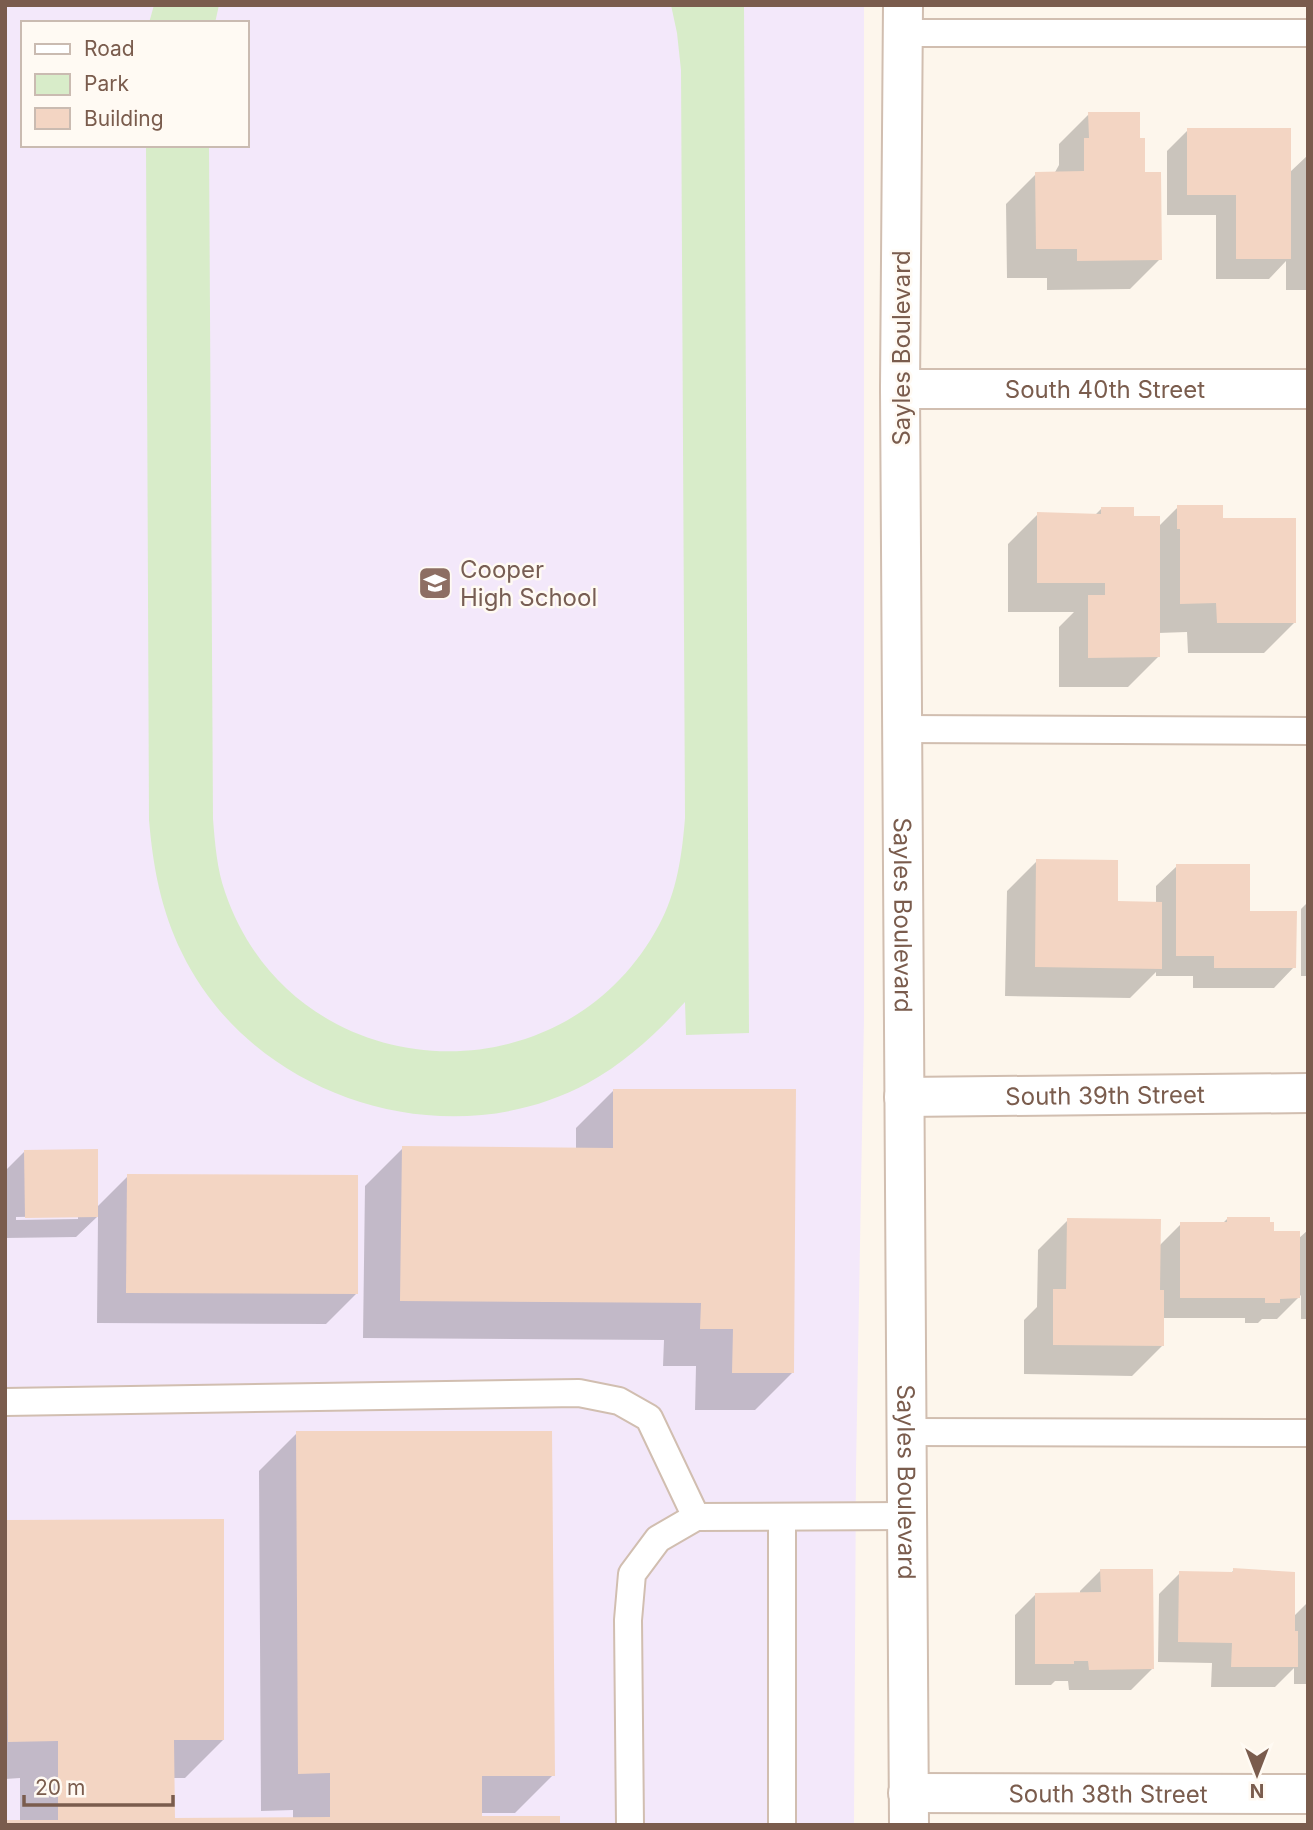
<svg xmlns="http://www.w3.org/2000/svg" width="1313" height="1830" viewBox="0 0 1313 1830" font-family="Inter,sans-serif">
<rect width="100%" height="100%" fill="#fdf6ec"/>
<path fill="#f3e8fa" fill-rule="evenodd" d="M 5,5 L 864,5 L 864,1020 L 856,1469 L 854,1825 L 5,1825 ZM 23,23 L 247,23 L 247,145 L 23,145 Z"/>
<g fill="#d8ecc9">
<path d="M 154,5 L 219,5 L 215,23 L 149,23 Z"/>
<path d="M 671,5 L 744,5 L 749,1033 L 686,1035 L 685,1002 C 656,1034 626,1062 588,1083 C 446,1160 252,1098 182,953 C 161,910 153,867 149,820 L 146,145 L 209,145 L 213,819 C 215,844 217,869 225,892 C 292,1089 562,1107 659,925 C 677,892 682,855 685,818 L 681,70 L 677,33 Z"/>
</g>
<g fill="#0003" fill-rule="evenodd">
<path d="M 1089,114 L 1138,140 L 1160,259 L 1130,289 L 1047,290 L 1047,278 L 1007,278 L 1006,204 L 1036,174 L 1054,174 L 1059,165 L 1059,144 Z"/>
<path d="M 1188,130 L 1289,173 L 1308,155 L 1308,290 L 1286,290 L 1286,261 L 1269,279 L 1216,279 L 1216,215 L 1167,215 L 1167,151 Z"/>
<path d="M 1178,507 L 1222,519 L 1294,623 L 1264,653 L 1188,653 L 1187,632 L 1158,633 L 1158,657 L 1128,687 L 1059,687 L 1059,627 L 1074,612 L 1008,612 L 1008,544 L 1038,514 L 1094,516 L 1101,509 L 1158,527 Z"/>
<path d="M 1037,861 L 1116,903 L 1156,903 L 1156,886 L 1177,866 L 1248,913 L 1294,967 L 1274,988 L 1193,988 L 1193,976 L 1156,976 L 1156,972 L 1130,998 L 1005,996 L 1007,891 Z"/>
<path d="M 1308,902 L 1308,976 L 1301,976 L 1301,909 Z"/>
<path d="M 614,1090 L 793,1372 L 755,1410 L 695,1410 L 696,1366 L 663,1366 L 664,1340 L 363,1338 L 365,1186 L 403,1148 L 576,1150 L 576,1128 Z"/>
<path d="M 25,1151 L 96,1208 L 128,1176 L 356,1294 L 326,1324 L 97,1323 L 98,1216 L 76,1237 L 5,1238 L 5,1171 ZM 78,1216 L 78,1219 L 16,1220 L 16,1217 Z"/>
<path d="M 1228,1218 L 1298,1239 L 1308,1230 L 1308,1319 L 1301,1319 L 1301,1295 L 1277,1319 L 1262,1319 L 1258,1323 L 1245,1323 L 1245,1318 L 1162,1318 L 1162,1346 L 1132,1376 L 1024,1374 L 1024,1320 L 1037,1307 L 1038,1250 L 1068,1220 L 1159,1246 L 1181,1224 L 1223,1223 Z"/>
<path d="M 297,1433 L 553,1775 L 515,1813 L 481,1813 L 481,1818 L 20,1822 L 20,1778 L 5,1779 L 5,1524 L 7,1522 L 223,1740 L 185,1778 L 173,1778 L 173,1820 L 293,1819 L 293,1810 L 261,1811 L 259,1471 Z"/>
<path d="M 1101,1570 L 1152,1669 L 1131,1690 L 1069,1690 L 1068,1681 L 1055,1681 L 1051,1685 L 1015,1685 L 1015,1615 L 1036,1594 L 1080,1594 L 1080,1591 Z"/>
<path d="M 1234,1570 L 1293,1617 L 1308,1602 L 1308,1684 L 1294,1684 L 1294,1668 L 1275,1687 L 1211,1687 L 1212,1663 L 1158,1662 L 1159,1594 L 1180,1573 L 1230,1574 Z"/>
</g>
<g fill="#f3d5c3">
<path d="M 1088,112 L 1140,112 L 1140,138 L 1145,138 L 1145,172 L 1161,172 L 1162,260 L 1077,261 L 1077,249 L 1036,249 L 1035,172 L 1084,171 L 1084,138 L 1089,138 Z"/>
<path d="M 1187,128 L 1291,128 L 1291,259 L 1236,259 L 1236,195 L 1187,195 Z"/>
<path d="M 1177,505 L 1223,505 L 1223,518 L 1296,518 L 1296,623 L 1217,623 L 1216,603 L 1180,604 L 1180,529 L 1177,529 Z"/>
<path d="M 1101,507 L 1134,507 L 1134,516 L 1160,516 L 1160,657 L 1088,658 L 1088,595 L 1105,595 L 1105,583 L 1037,583 L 1037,512 L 1101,514 Z"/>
<path d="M 1036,859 L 1118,860 L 1118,901 L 1162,902 L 1162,969 L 1035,967 Z"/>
<path d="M 1176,864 L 1250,864 L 1250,911 L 1297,911 L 1296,968 L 1214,968 L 1214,956 L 1176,956 Z"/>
<path d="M 613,1089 L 796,1089 L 794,1373 L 732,1373 L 733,1329 L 700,1329 L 701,1303 L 400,1301 L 402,1146 L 613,1148 Z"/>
<path d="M 98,1149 L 98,1217 L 25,1218 L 24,1150 Z"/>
<path d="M 127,1174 L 358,1175 L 358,1294 L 126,1293 Z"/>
<path d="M 1227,1217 L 1270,1217 L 1270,1222 L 1274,1222 L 1274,1231 L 1300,1231 L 1300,1298 L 1280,1299 L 1280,1303 L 1265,1303 L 1265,1298 L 1180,1298 L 1180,1222 L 1227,1222 Z"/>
<path d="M 1067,1218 L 1161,1219 L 1160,1290 L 1164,1290 L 1164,1346 L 1053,1345 L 1053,1289 L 1066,1289 Z"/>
<path d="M 296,1431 L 552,1431 L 555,1776 L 482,1776 L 482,1816 L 560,1816 L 560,1825 L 5,1825 L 5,1820 L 58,1820 L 58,1741 L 8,1742 L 6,1520 L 224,1519 L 224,1740 L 174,1740 L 175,1818 L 330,1817 L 330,1773 L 298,1774 Z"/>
<path d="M 1233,1568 L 1295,1572 L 1295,1631 L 1298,1631 L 1298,1667 L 1231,1667 L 1232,1643 L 1178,1642 L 1179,1571 L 1233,1572 Z"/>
<path d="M 1100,1569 L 1153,1569 L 1154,1669 L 1089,1670 L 1088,1661 L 1074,1661 L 1074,1664 L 1035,1664 L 1035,1593 L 1101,1592 Z"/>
</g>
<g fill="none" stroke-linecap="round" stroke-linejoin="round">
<g stroke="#d1beb0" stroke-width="30">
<g id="service">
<path d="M 903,33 L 1308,33"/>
<path d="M 902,729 L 1308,731"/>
<path d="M 5,1402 L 579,1393 L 619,1401 L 649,1418 L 696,1517"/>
<path d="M 906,1432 L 1308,1433"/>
<path d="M 630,1825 L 628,1620 L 632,1574 L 658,1539 L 696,1517 L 906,1516"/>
<path d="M 782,1825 L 782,1517"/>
</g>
</g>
<g stroke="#d1beb0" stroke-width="42">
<g id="minor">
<path id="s1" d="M 900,389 L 1308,389"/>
<path id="s2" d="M 904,1097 L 1308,1093"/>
<path id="s3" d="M 908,1793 L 1308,1794"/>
</g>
</g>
<g stroke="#d1beb0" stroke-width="42">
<g id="tertiary">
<path id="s4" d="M 903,5 L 900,389 L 909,1825"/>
</g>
</g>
<use href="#service" stroke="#fff" stroke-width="26"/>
<use href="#minor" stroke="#fff" stroke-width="38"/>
<use href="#tertiary" stroke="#fff" stroke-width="38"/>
</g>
<defs>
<g id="school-square" transform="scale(1.75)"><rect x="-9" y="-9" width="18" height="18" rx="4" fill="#8d6e63" stroke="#fffaf3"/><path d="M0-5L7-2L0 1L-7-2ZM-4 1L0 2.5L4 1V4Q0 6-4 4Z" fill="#fff"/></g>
</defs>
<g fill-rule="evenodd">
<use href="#school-square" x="435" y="583"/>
</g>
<g text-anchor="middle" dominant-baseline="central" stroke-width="5" stroke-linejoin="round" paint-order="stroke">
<g font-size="24" fill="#7a5c4d" stroke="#fffaf3">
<text transform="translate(901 348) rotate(-90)">Sayles Boulevard</text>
<text stroke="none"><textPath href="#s1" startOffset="205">South 40th Street</textPath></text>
<text stroke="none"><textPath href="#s4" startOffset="910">Sayles Boulevard</textPath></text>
<text stroke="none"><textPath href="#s2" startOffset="201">South 39th Street</textPath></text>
<text stroke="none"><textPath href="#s4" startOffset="1477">Sayles Boulevard</textPath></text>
<text stroke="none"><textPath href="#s3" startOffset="200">South 38th Street</textPath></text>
</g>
<g font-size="24" fill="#785e54" stroke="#fffaf3" text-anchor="start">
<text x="460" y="569">Cooper<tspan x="460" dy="28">High School</tspan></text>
</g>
</g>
<rect width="1313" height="1830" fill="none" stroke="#7a5c4d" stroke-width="14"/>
<rect x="21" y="21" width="228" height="126" fill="#fffaf3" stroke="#cabbb1" stroke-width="2"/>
<rect x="35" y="44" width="35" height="10" fill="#ffffff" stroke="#cabbb1" stroke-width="2"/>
<text x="84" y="56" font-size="21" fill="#7a5c4d">Road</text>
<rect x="35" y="74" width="35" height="21" fill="#d8ecc9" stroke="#cabbb1" stroke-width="2"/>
<text x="84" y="91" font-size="21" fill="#7a5c4d">Park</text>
<rect x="35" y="108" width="35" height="21" fill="#f3d5c3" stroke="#cabbb1" stroke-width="2"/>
<text x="84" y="126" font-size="21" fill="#7a5c4d">Building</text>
<g transform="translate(1257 1774) rotate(180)" stroke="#fffaf3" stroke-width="5" paint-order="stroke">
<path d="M0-5L12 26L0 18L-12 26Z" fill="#7a5c4d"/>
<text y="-10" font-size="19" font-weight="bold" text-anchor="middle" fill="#7a5c4d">N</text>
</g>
<path d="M24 1795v10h149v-10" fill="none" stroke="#7a5c4d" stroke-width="3.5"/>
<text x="35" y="1795" font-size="21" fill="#7a5c4d" stroke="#fffaf3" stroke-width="5" paint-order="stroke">20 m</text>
</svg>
